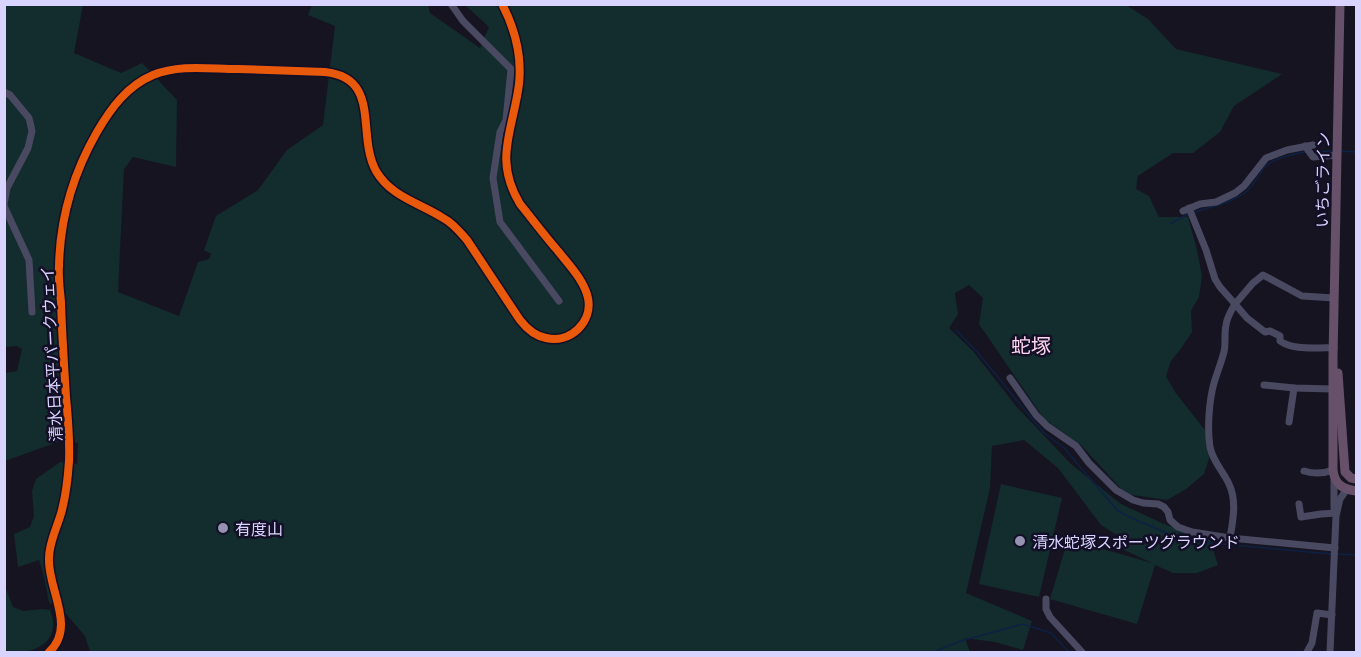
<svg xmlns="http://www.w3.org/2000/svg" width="1361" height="657" viewBox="0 0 1361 657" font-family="Lato,'Noto Sans JP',sans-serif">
<rect width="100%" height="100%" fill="#161421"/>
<g fill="#132c2d">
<path d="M 5,5 L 83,5 L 74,53 L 121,73 L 142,63 L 177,100 L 176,167 L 133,157 L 124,169 L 118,292 L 179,316 L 198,262 L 209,259 L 211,254 L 204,250 L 216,216 L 258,190 L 287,150 L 323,125 L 335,26 L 308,15 L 312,5 L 428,5 L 430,13 L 480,48 L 489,27 L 465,5 L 1126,5 L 1148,19 L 1176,49 L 1282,74 L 1234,106 L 1220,132 L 1193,153 L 1173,153 L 1138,176 L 1136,189 L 1149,196 L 1159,217 L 1188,217 L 1197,250 L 1202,276 L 1199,297 L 1191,311 L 1192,332 L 1182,347 L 1171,361 L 1166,376 L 1175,392 L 1208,434 L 1211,453 L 1204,474 L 1186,489 L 1167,500 L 1126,494 L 1081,445 L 1044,419 L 979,324 L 983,298 L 969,285 L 955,293 L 958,314 L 949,328 L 973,351 L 1016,406 L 1071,464 L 1121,504 L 1164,524 L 1210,540 L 1218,565 L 1197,573 L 1173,573 L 1155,565 L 1137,624 L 1050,599 L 1068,539 L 1152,563 L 1124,550 L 1123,539 L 1101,525 L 1058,468 L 1024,440 L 992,446 L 990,488 L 966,593 L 1032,621 L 1023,650 L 995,642 L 965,638 L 970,652 L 90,652 L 85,636 L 66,614 L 49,602 L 43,572 L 39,560 L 18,567 L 14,534 L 30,527 L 34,516 L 32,491 L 36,479 L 60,462 L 77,464 L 78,443 L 58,442 L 5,461 L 5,373 L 17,371 L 22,349 L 17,346 L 5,347 Z"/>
<path d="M 1001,484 L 1062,498 L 1039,597 L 979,584 Z"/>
<path d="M 4,584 L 13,607 L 23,611 L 43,609 L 50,610 C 63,642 33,657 5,650 Z"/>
</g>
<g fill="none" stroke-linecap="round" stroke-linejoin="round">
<g stroke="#0d2144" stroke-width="1.5">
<path d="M 1340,151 L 1356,152"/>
<path d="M 1313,152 L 1332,151"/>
<path d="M 1195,212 C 1213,206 1233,203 1248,190 C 1255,183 1259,174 1265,167 C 1273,158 1294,154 1305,152"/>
<path d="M 1170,224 L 1188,214"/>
<path d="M 956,330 L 979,354 L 1028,414 L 1044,433 L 1064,448 L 1117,510 L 1129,517 L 1174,536 L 1199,542 L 1332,554"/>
<path d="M 1337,554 L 1356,555"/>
<path d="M 933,652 L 961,641 L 1023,624 L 1051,633 L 1069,652"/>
</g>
<g stroke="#4a4962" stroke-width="7">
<path d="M 451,4 L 463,21 L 511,69 L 506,120 L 500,132 L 493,178 L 500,222 L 559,301"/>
<path d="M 4,92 L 10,95 L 29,118 L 32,131 L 28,148 L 7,188 L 4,204"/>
<path d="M 1305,146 L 1313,157 L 1337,155"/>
<path d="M 4,206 L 29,260 L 32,312"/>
<path d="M 1189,208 L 1206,250 L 1215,279 L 1220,287 L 1235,304 C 1231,311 1227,317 1226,325 C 1224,334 1226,343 1224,352 C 1221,363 1217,373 1214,383 C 1209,401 1207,429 1210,447 C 1213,462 1223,471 1229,484 C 1237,501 1233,520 1230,538"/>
<path d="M 1183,211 L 1200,204 L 1216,202 L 1235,193 L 1244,186 L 1266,158 L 1287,150 L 1313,145"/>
<path d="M 1334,348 C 1317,347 1294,351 1280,341 L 1280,336 L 1270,331 L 1265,332 L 1247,318 L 1235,304 L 1253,283 L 1263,275 L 1302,296 L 1334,298"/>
<path d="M 1010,378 L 1036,415 L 1047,426 L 1076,446 L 1089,463 L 1116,490 L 1133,500 L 1143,503 L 1158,504 L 1164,507 L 1168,512 L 1170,520 L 1178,527 L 1192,532 L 1230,538 L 1335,548"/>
<path d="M 1264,385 L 1294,388 L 1332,389"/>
<path d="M 1289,422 L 1294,388"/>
<path d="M 1304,471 C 1314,474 1323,474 1333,470"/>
<path d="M 1334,478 L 1334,508 L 1336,513"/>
<path d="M 1299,504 L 1301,517 L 1321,514 L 1336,513"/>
<path d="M 1046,599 L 1046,609 L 1050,617 L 1082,652"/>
<path d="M 49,652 C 77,627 47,588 49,558 C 49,541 58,526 62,510 C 66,494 68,477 69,461 C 70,440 68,418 66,397 C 64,365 62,334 61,302 C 60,290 58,278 59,266 C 60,219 74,172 97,132 C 111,108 127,86 153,75 C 180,64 210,69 238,69 C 267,70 296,71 325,72 C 382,78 356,135 376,171 C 391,197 420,203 443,218 C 453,223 460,232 467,240 L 520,320 C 527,329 535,336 546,338 C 570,344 593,322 588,298 C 584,280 569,265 558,251 C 545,236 533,220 520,204 C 493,159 513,131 519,84 C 522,56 515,29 502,4"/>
<path d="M 1307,652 L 1312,643 L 1317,613 L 1332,615"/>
<path d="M 1330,652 L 1336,516 L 1340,499 L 1347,489"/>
</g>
<g stroke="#67516a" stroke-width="9">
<path d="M 1340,4 L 1333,357 L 1333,470 C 1335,485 1343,489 1356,491"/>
<path d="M 1338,373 L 1345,472 L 1351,478 L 1356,479"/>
</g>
<g stroke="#130f26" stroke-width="11">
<path id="cycleway" d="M 49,652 C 77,627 47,588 49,558 C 49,541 58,526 62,510 C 66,494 68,477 69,461 C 70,440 68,418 66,397 C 64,365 62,334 61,302 C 60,290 58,278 59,266 C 60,219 74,172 97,132 C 111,108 127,86 153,75 C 180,64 210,69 238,69 C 267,70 296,71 325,72 C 382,78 356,135 376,171 C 391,197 420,203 443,218 C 453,223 460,232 467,240 L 520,320 C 527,329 535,336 546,338 C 570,344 593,322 588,298 C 584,280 569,265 558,251 C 545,236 533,220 520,204 C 493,159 513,131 519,84 C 522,56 515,29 502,4"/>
</g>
<use href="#cycleway" stroke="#e8590c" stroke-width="8"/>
</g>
<g fill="#9591b1" stroke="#130f26" stroke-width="2">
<circle cx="223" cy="528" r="6"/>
<circle cx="1020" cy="541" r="6"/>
</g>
<g text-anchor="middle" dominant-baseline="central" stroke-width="5" stroke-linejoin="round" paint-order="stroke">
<g font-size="16" fill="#d9d4ff" stroke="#130f26">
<text transform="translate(1322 180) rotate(-89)">いちごライン</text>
<text transform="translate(51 354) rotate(-93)">清水日本平パークウェイ</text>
</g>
<g font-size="16" fill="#d9d4ff" stroke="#130f26" text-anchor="start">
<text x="235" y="528">有度山</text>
<text x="1032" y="541">清水蛇塚スポーツグラウンド</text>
</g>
<g font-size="20" fill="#ffd6f0" stroke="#130f26">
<text x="1031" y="345">蛇塚</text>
</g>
</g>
<rect width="1361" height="657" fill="none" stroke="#d9d4ff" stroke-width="12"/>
</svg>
